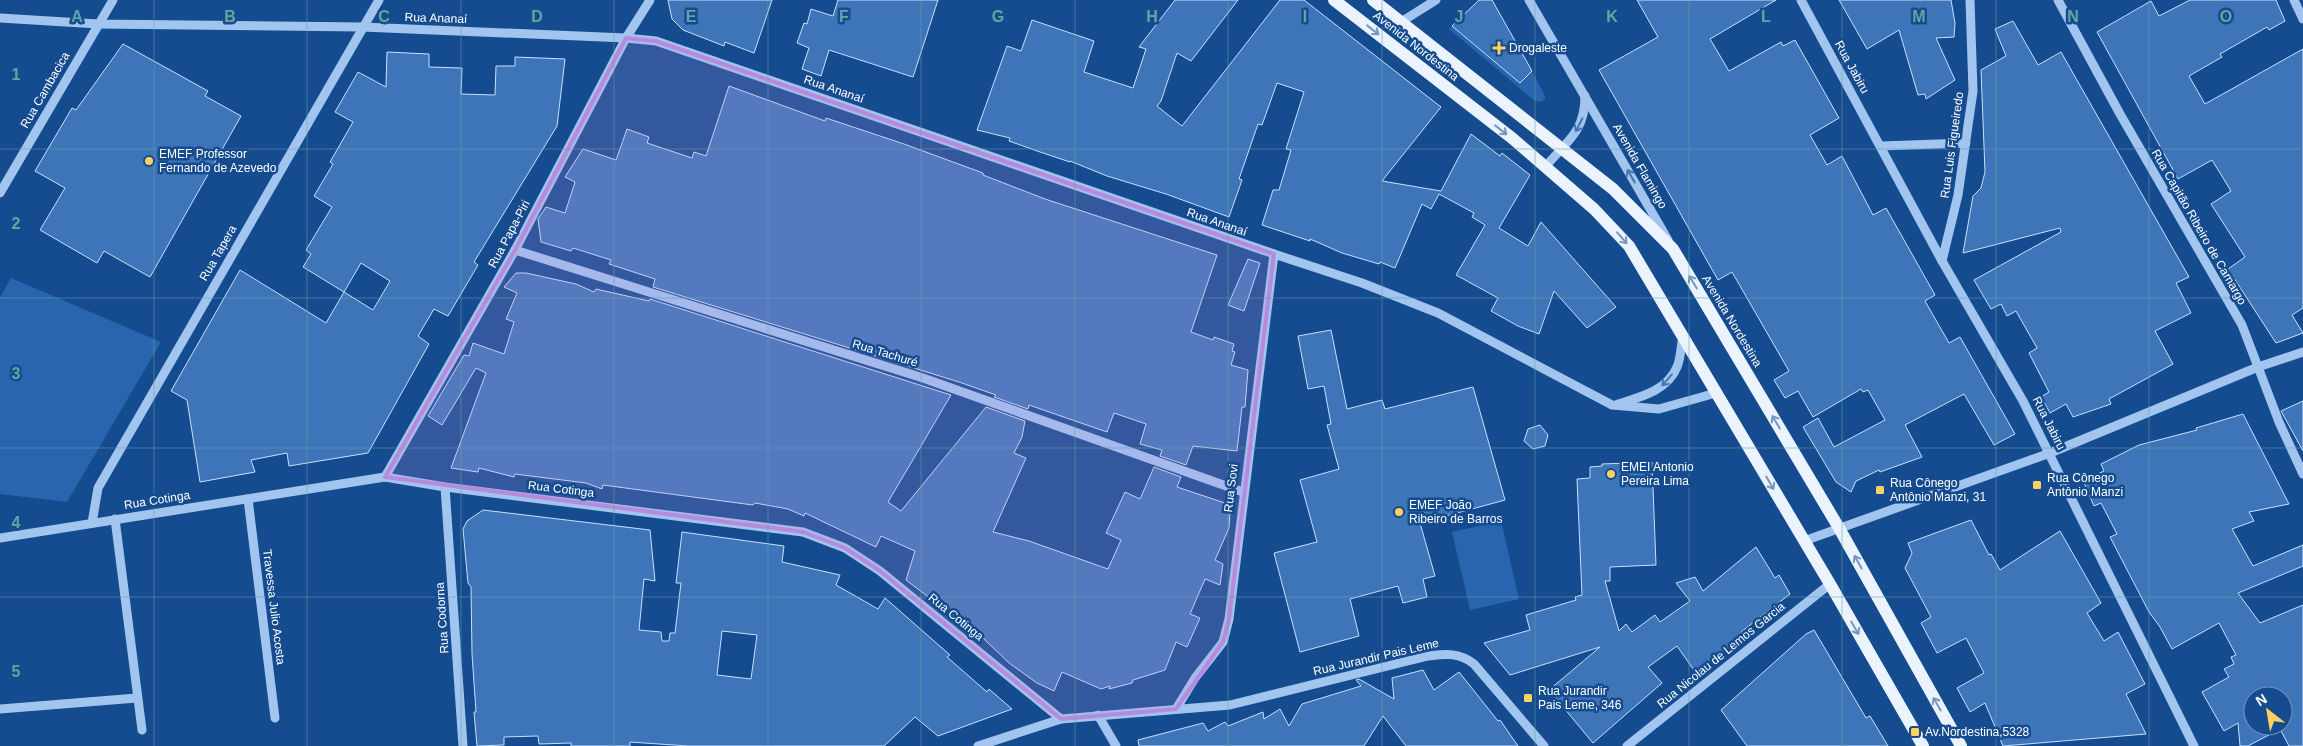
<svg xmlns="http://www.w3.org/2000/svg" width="2303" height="746" viewBox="0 0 2303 746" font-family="Arial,sans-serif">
<rect width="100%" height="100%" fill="#154b8f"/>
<g fill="#2865ae">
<path d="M 1452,26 L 1520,83 L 1532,71 L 1545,96 L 1545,99 L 1541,102 L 1535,101 L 1449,29 Z"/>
<path d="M 11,278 L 161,342 L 67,502 L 0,494 L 0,297 Z"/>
<path d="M 1501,521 L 1519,599 L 1470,610 L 1452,532 Z"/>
</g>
<g fill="#3e75b8" stroke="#c8e0fc" fill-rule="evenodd">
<path d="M 668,0 L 772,0 L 754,53 L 725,42 L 724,46 L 683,30 L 672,19 Z"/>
<path d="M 838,0 L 938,0 L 913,77 L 829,50 L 821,76 L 802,69 L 809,48 L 797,43 L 804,23 L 807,24 L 811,9 L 833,16 Z"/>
<path d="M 1175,0 L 1238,0 L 1191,61 L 1177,53 L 1161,101 L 1157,106 L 1182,126 L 1280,0 L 1304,0 L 1441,107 L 1382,181 L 1441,191 L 1471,134 L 1500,156 L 1502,153 L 1530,175 L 1499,228 L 1528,246 L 1541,222 L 1616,307 L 1587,328 L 1554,291 L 1539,334 L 1518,326 L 1491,311 L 1498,298 L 1456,275 L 1485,225 L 1472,217 L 1474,213 L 1439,194 L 1431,209 L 1422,204 L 1395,268 L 1380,262 L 1379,264 L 1342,253 L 1310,239 L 1310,241 L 1262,225 L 1273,190 L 1279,190 L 1291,150 L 1286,149 L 1304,92 L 1277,83 L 1262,125 L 1258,124 L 1239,179 L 1242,180 L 1229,217 L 1166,194 L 1107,176 L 1070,161 L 1070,162 L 1040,152 L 1009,141 L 1010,138 L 977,130 L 1007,46 L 1021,51 L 1032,20 L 1094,41 L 1084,72 L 1133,88 L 1146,49 L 1139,47 Z"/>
<path d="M 1479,0 L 1492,0 L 1532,71 L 1520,83 L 1452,26 Z"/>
<path d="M 1637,0 L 1776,0 L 1710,39 L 1729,71 L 1781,42 L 1783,46 L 1795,40 L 1839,118 L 1810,135 L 1827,165 L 1842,156 L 1873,215 L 1886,208 L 1935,295 L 1925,301 L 1949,343 L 1960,337 L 2015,434 L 1994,445 L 1964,394 L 1905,425 L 1922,457 L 1880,472 L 1879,470 L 1856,481 L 1851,492 L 1836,482 L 1803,427 L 1818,418 L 1834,447 L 1885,420 L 1868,390 L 1863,392 L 1861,389 L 1813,417 L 1798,391 L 1785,398 L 1774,380 L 1789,371 L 1732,272 L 1718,280 L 1599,70 L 1658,37 Z"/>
<path d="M 1839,0 L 1951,0 L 1955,23 L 1954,37 L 1936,38 L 1955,80 L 1926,99 L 1925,94 L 1918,95 L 1899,30 L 1867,49 Z"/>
<path d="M 2190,0 L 2276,0 L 2285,21 L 2269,30 L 2267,27 L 2220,54 L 2222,57 L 2189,76 L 2205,104 L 2303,49 L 2303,308 L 2292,315 L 2303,333 L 2276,343 L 2228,269 L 2245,257 L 2211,204 L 2231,191 L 2212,160 L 2178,179 L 2097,32 L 2151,1 L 2159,16 Z"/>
<path d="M 2013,21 L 2038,65 L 2061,52 L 2189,277 L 2176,283 L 2191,313 L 2155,331 L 2173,364 L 2109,399 L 2111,404 L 2073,417 L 2066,404 L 2050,413 L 2041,397 L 2049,392 L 2029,353 L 2037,348 L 2016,311 L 2007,316 L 2001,304 L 1991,309 L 1974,280 L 2061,232 L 2060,228 L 1963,253 L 1973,196 L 1981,188 L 1985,172 L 1981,70 L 2006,56 L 1995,29 Z"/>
<path d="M 123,44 L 208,91 L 205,96 L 241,116 L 150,277 L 104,251 L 97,263 L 40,230 L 65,188 L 35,171 L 72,108 L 76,110 Z"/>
<path d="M 387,52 L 429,54 L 429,67 L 462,68 L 461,94 L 495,95 L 496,66 L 515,66 L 515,57 L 565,59 L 557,126 L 474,262 L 478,265 L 448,316 L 434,309 L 418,336 L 429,344 L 368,453 L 289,466 L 287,453 L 251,460 L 255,472 L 200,482 L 187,400 L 171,391 L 240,270 L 326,323 L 344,292 L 373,310 L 390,281 L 361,263 L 344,292 L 303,267 L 311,254 L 306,250 L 332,207 L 314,196 L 333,164 L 330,162 L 353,122 L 335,112 L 358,72 L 386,87 Z"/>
<path d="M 729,86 L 825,121 L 826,118 L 904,144 L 983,173 L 983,175 L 1045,199 L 1217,255 L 1191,332 L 1213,340 L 1214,337 L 1234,344 L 1232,351 L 1235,352 L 1231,365 L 1248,370 L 1245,407 L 1242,407 L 1237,451 L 1193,446 L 1186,465 L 1160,456 L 1162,450 L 1140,444 L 1146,424 L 1114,413 L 1107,432 L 1029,405 L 1028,409 L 994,397 L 996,395 L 959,382 L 653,287 L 655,279 L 609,264 L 611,260 L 573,248 L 571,251 L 541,242 L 538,219 L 546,207 L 565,213 L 575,182 L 565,177 L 583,149 L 616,160 L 627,129 L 649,137 L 647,143 L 692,158 L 694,152 L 706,156 Z"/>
<path d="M 1248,259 L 1260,263 L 1244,311 L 1228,305 Z"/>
<path d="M 516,273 L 526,273 L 576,284 L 594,292 L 596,289 L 649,301 L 650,299 L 951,395 L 888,502 L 901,511 L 986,407 L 1025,421 L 1022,437 L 1014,453 L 1026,458 L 993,532 L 1029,541 L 1108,569 L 1121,540 L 1106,533 L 1125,492 L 1140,499 L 1154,467 L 1181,477 L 1177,487 L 1225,503 L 1230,510 L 1229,528 L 1215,560 L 1223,564 L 1220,585 L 1205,579 L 1190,614 L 1200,618 L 1187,647 L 1176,642 L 1165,670 L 1133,680 L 1132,683 L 1109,689 L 1110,686 L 1101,689 L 1062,672 L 1054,691 L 1037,683 L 1009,663 L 984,639 L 906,580 L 915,551 L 881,536 L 876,547 L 805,513 L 804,516 L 788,509 L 755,503 L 753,505 L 603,485 L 602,489 L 586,483 L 515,474 L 514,477 L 479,468 L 478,472 L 451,468 L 486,373 L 476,368 L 442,425 L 428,416 L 464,355 L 469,356 L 473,343 L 504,354 L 514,322 L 506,319 L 517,293 L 504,287 Z"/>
<path d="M 1331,330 L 1347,409 L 1382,400 L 1385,409 L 1473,387 L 1505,500 L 1420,523 L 1435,576 L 1423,579 L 1427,597 L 1403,603 L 1398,586 L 1350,599 L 1359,636 L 1300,652 L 1274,553 L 1317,542 L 1300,480 L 1339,469 L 1327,425 L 1331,424 L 1324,386 L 1308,389 L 1298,336 Z"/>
<path d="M 2303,401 L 2303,451 L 2281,411 Z"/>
<path d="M 2243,414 L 2289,504 L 2249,512 L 2254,521 L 2232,529 L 2253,566 L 2303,545 L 2303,566 L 2238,593 L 2260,623 L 2303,605 L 2303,746 L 2289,746 L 2280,729 L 2248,746 L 2240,746 L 2238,723 L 2224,731 L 2202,692 L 2229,677 L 2224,669 L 2234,664 L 2231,657 L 2236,655 L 2219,623 L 2172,649 L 2160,627 L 2149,612 L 2110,537 L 2117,534 L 2101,503 L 2094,506 L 2083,481 L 2104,471 L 2101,464 L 2139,445 L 2197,430 L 2196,428 ZM 2253,696 L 2283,696 L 2283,726 L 2253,726 Z"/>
<path d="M 1540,425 L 1548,435 L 1545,446 L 1533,449 L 1524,441 L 1528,429 Z"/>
<path d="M 1652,462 L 1656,565 L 1610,567 L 1610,581 L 1605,581 L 1619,631 L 1626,624 L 1632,632 L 1655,615 L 1660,622 L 1690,601 L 1676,583 L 1695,577 L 1703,591 L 1756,547 L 1775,578 L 1779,575 L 1790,594 L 1741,632 L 1744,636 L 1726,652 L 1725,650 L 1696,673 L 1677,646 L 1648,667 L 1662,683 L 1593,743 L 1549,690 L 1600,647 L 1510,675 L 1484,643 L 1530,630 L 1526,615 L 1576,600 L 1575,597 L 1582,595 L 1577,479 L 1590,478 L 1590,467 L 1602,466 L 1602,464 Z"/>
<path d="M 483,510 L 650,530 L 655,581 L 644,579 L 639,630 L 661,632 L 662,641 L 669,641 L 670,633 L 675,633 L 681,583 L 676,583 L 682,532 L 784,546 L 782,562 L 840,575 L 836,585 L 878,609 L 885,598 L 950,655 L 947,657 L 987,692 L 989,689 L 1012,709 L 938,736 L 915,717 L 884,746 L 688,746 L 630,742 L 630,746 L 571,746 L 571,743 L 539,744 L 538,736 L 504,737 L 504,745 L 477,746 L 474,712 L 476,712 L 472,654 L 471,587 L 468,583 L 463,529 L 467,521 ZM 722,631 L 757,635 L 751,679 L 717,675 Z"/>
<path d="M 1971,520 L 1989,555 L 1991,554 L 2000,570 L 2060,531 L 2101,603 L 2087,613 L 2104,641 L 2118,632 L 2145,684 L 2126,694 L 2146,734 L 2003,746 L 1985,703 L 1970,712 L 1957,688 L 1984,673 L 1966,638 L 1937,653 L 1921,623 L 1931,617 L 1905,568 L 1912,553 L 1908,543 Z"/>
<path d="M 1814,630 L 1866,718 L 1870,716 L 1888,746 L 1747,746 L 1721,710 L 1806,634 Z"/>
<path d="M 1423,670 L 1434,690 L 1459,672 L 1498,721 L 1500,720 L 1518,746 L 1406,746 L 1383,716 L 1364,746 L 1139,746 L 1138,740 L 1203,723 L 1208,731 L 1225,722 L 1228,726 L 1263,712 L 1264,719 L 1280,709 L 1289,726 L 1302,704 L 1361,686 L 1356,680 L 1359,679 L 1394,699 L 1392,678 Z"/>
</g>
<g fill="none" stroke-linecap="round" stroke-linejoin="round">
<g stroke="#a2c5f0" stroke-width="9">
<path d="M 1529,0 L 1668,240"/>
<path d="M 1801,0 L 1942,261 L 2023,401 L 2194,746"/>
<path d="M 2058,0 L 2120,114 L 2242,325 L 2279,422 L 2303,474"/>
<path d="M 2294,0 L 2303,19"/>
<path d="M 0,18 L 98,24 L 362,27 L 626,38 L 656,41 L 1274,254 L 1362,283 L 1438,313 L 1612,405 L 1659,409 L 1716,393"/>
<path d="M 1401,22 L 1436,0"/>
<path d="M 1881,146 L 1966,143"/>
<path d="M 1546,166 C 1567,141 1585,132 1585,96"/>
<path d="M 0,193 L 113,0"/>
<path d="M 515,250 L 923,378 L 1243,492"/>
<path d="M 1942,261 L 1958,195 L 1973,91 L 1970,0"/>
<path d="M 1618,404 C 1640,397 1667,391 1677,367 C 1681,358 1681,345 1683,336"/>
<path d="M 385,477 L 515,250 L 626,38 L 650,0"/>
<path d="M 445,487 L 463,746"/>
<path d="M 248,499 L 275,718"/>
<path d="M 115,519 L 142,730"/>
<path d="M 92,523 L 98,488 L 379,0"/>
<path d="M 0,538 L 385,477 L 445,487 L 803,532 L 845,548 L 880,571 L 1061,719"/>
<path d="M 1804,541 L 2050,453 L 2258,367 L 2303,352"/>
<path d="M 0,709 L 137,698"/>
<path d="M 1176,709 L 1195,678 L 1223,642 L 1229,619 L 1274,254"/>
<path d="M 1098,715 L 1116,746"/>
<path d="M 978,746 L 1061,719 L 1230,705 L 1428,656 C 1446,654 1459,652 1474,664 L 1544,746"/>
<path d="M 1627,746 L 1830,584"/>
</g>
<g stroke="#ebf3ff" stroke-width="12">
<path d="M 1334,0 L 1512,138 L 1594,209 L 1629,246 L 1830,584 L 1923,746"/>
<path d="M 1373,0 L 1613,189 L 1673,249 L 1839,528 L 1961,746"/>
</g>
</g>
<defs><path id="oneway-shaft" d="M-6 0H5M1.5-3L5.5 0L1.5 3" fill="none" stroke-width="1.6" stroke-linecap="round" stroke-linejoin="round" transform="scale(1.25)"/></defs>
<g stroke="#7597c1">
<use href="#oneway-shaft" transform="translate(1373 30) rotate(38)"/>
<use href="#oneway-shaft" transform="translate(1501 130) rotate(38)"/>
<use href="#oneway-shaft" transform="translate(1622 238) rotate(49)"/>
<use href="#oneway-shaft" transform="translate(1693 282) rotate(-121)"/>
<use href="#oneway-shaft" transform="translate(1776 422) rotate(-121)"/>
<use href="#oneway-shaft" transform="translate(1770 483) rotate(60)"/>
<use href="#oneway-shaft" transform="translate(1858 562) rotate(-119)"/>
<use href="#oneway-shaft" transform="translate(1855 628) rotate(60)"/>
<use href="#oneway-shaft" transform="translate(1937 704) rotate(-120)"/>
</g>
<g stroke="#4676b1">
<use href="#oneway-shaft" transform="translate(1579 125) rotate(117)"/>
<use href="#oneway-shaft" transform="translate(1631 176) rotate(-120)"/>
<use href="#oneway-shaft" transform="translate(1667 380) rotate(131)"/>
</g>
<path fill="#b68bdc" fill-opacity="0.2" stroke="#b68bdc" stroke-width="4" stroke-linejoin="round" d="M 626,38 L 656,41 L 1274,254 L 1229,619 L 1223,642 L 1176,709 L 1061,719 L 880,571 L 845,548 L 803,532 L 385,477 L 515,250 Z"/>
<path fill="none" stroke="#63a6a1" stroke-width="1" stroke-opacity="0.55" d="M 154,0 L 154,746M 307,0 L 307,746M 461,0 L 461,746M 614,0 L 614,746M 768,0 L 768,746M 921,0 L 921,746M 1075,0 L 1075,746M 1228,0 L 1228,746M 1382,0 L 1382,746M 1535,0 L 1535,746M 1689,0 L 1689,746M 1842,0 L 1842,746M 1996,0 L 1996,746M 2149,0 L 2149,746M 0,149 L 2303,149M 0,298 L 2303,298M 0,448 L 2303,448M 0,597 L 2303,597"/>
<g fill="#ffd161" stroke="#154b8f" stroke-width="2">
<path d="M1496.5 40.5h5v5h5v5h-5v5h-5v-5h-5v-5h5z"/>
<circle cx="149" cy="161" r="5"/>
<circle cx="1611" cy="474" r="5"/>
<rect x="2032" y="480" width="10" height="10" rx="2.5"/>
<rect x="1875" y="485" width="10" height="10" rx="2.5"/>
<circle cx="1399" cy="512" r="5"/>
<rect x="1523" y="693" width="10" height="10" rx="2.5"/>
<rect x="1910" y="727" width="10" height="10" rx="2.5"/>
</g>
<g text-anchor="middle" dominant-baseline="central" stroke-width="5" stroke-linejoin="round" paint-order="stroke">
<g font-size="12" fill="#fff" stroke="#154b8f">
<text transform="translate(436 18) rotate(2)">Rua Ananaí</text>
<text transform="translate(1416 46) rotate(38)">Avenida Nordestina</text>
<text transform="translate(1852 67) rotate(61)">Rua Jabiru</text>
<text transform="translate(834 89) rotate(19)">Rua Ananaí</text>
<text transform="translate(45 90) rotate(-60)">Rua Cambacica</text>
<text transform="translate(1952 145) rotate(-82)">Rua Luis Figueiredo</text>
<text transform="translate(1640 166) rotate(60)">Avenida Flamingo</text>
<text transform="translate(1217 222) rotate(19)">Rua Ananaí</text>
<text transform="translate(2199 227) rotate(60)">Rua Capitão Ribeiro de Camargo</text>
<text transform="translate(509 234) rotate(-62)">Rua Papa-Piri</text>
<text transform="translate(218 253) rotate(-60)">Rua Tapera</text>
<text transform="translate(1732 321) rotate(59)">Avenida Nordestina</text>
<text transform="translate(885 353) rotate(17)">Rua Tachuré</text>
<text transform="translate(2049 423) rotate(63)">Rua Jabiru</text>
<text transform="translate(1231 488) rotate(-83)">Rua Sovi</text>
<text transform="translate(561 489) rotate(7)">Rua Cotinga</text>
<text transform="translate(157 500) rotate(-9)">Rua Cotinga</text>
<text transform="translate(274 607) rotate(83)">Travessa Julio Acosta</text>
<text transform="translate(956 617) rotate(39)">Rua Cotinga</text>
<text transform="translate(442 618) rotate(-94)">Rua Codorna</text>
<text transform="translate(1721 655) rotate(-39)">Rua Nicolau de Lemos Garcia</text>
<text transform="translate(1376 657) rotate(-13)">Rua Jurandir Pais Leme</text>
</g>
<g font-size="12" fill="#fff" stroke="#154b8f" text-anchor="start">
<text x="1509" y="48">Drogaleste</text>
<text x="159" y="154">EMEF Professor<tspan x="159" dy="14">Fernando de Azevedo</tspan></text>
<text x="1621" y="467">EMEI Antonio<tspan x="1621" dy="14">Pereira Lima</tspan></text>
<text x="2047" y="478">Rua Cônego<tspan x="2047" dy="14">Antônio Manzi</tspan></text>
<text x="1890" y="483">Rua Cônego<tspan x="1890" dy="14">Antônio Manzi, 31</tspan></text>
<text x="1409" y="505">EMEF João<tspan x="1409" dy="14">Ribeiro de Barros</tspan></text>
<text x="1538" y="691">Rua Jurandir<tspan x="1538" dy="14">Pais Leme, 346</tspan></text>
<text x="1925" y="732">Av.Nordestina,5328</text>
</g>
</g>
<g font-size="16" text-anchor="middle" font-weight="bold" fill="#63a6a1" stroke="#154b8f" stroke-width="5" stroke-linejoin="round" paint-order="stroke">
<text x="77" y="22">A</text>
<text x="230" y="22">B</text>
<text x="384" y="22">C</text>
<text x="537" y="22">D</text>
<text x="691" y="22">E</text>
<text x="844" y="22">F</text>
<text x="998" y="22">G</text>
<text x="1152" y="22">H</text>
<text x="1305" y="22">I</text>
<text x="1459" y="22">J</text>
<text x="1612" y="22">K</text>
<text x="1766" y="22">L</text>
<text x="1919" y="22">M</text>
<text x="2073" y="22">N</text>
<text x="2226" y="22">O</text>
<text x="16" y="80">1</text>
<text x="16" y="229">2</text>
<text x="16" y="379">3</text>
<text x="16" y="528">4</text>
<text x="16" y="677">5</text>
</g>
<g transform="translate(2268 711) rotate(329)"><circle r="24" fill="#154b8f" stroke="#7393bc"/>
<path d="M0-4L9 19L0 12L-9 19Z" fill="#ffd161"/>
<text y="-8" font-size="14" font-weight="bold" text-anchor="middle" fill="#ffffff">N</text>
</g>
</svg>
